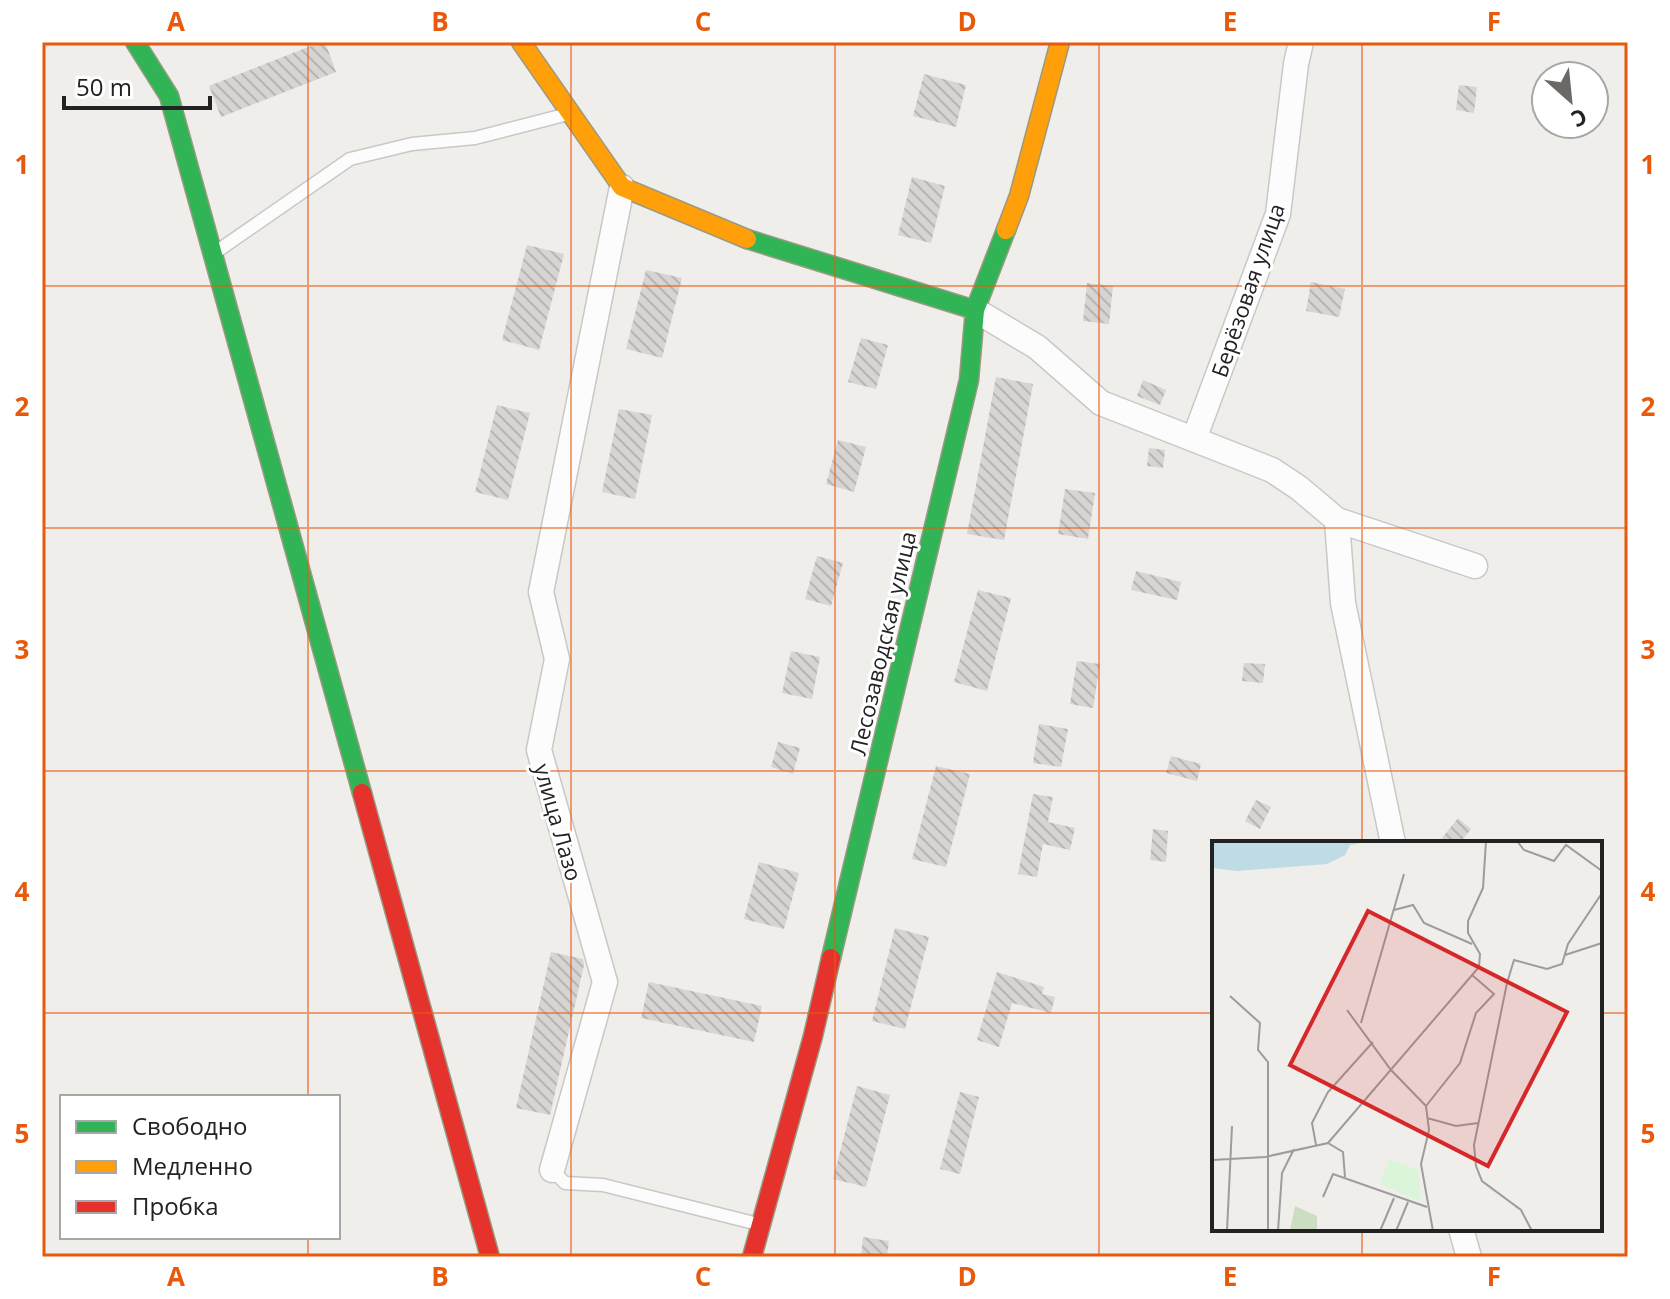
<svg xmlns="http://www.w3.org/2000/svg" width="1670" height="1299" viewBox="0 0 1670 1299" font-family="'Open Sans',sans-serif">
<defs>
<pattern id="building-back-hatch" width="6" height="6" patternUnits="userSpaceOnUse" patternTransform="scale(2)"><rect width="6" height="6" fill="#d7d4d2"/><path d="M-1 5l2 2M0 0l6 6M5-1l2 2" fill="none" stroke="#b8b6b4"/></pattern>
</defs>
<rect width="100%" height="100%" fill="#f0eeeb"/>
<g fill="url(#building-back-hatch)">
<path d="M 321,42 L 325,42 L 336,72 L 221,117 L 209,86 Z"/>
<path d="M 924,74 L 966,85 L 956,127 L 913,116 Z"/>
<path d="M 1459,85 L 1477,87 L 1474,113 L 1456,110 Z"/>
<path d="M 912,177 L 945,186 L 931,243 L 898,235 Z"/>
<path d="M 527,245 L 564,254 L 539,350 L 502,340 Z"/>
<path d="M 646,270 L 682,278 L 662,358 L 626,349 Z"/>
<path d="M 1311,282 L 1345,289 L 1339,317 L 1306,311 Z"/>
<path d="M 1087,283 L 1113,286 L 1109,324 L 1083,321 Z"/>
<path d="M 861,338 L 888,345 L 876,389 L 848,382 Z"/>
<path d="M 996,377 L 1033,384 L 1004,540 L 967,534 Z"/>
<path d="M 1143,380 L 1166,390 L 1160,405 L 1137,396 Z"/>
<path d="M 497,405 L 530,413 L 508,500 L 475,492 Z"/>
<path d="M 619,409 L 652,415 L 635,499 L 602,492 Z"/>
<path d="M 838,440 L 866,447 L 854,492 L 826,484 Z"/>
<path d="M 1149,448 L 1165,450 L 1163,468 L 1147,466 Z"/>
<path d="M 1065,489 L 1095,493 L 1088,539 L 1058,534 Z"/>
<path d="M 817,556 L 843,563 L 831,606 L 805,599 Z"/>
<path d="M 1136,571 L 1181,582 L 1177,600 L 1131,590 Z"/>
<path d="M 978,590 L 1011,598 L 987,691 L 954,682 Z"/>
<path d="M 791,651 L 820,657 L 812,699 L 782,693 Z"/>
<path d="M 1077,661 L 1100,664 L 1093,708 L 1070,704 Z"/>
<path d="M 1244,663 L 1265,664 L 1263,683 L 1242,681 Z"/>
<path d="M 1039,724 L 1068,729 L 1061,767 L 1033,763 Z"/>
<path d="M 778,742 L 800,748 L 793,774 L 771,767 Z"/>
<path d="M 1171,756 L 1201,764 L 1197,781 L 1166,773 Z"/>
<path d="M 936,766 L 970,774 L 946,867 L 912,859 Z"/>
<path d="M 1033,794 L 1053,797 L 1048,822 L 1075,828 L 1070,850 L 1043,844 L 1037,877 L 1018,874 Z"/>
<path d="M 1256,800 L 1271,807 L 1260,829 L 1245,821 Z"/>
<path d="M 1458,818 L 1471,829 L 1460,843 L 1438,843 Z"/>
<path d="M 1153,829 L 1168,831 L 1166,862 L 1150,860 Z"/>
<path d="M 759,862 L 799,873 L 784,929 L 744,919 Z"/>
<path d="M 895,928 L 929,937 L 905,1029 L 872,1021 Z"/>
<path d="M 551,952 L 583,959 L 584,965 L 550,1115 L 516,1108 Z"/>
<path d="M 997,972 L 1044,987 L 1042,994 L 1055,997 L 1051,1013 L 1012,1003 L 999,1047 L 977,1040 Z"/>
<path d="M 649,982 L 762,1006 L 754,1042 L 641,1018 Z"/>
<path d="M 857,1086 L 890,1095 L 866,1187 L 833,1179 Z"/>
<path d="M 960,1092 L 979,1097 L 960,1174 L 940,1169 Z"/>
<path d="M 863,1237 L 889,1241 L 887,1257 L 861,1257 Z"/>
</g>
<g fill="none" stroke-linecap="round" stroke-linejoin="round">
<g stroke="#c9c8c7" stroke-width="15">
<g id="lane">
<path d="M 216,252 L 350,159 L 412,144 L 475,138 L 568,114"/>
<path d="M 552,1170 L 565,1183 L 603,1185 L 758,1224"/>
</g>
</g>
<g stroke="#c9c8c7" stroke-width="27">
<g id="street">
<path d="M 975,310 L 1037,347 L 1101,403 L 1272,470 L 1299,488 L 1337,520 L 1475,566"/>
<path d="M 1194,439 L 1278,214 L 1296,64 L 1301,42"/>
<path d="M 1337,520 L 1343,603 L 1393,843"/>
<path d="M 552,1170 L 605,982 L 539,750 L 557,659 L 541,592 L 622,187"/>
<path d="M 1461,1229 L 1469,1257"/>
</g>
</g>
<g stroke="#999a82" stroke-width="21">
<g id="fast">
<path d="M 135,42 L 169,96 L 362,793"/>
<path d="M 747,239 L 975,310"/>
<path d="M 831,958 L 969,380 L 975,310 L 1006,230"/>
</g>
</g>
<g stroke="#999a82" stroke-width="21">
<g id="slow">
<path d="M 521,42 L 622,187 L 747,239"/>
<path d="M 1006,230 L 1019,196 L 1060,42"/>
</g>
</g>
<g stroke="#999a82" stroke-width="21">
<g id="jam">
<path d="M 362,793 L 490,1257"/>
<path d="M 752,1257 L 813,1036 L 831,958"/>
</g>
</g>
<use href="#lane" stroke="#fdfcfc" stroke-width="12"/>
<use href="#street" stroke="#fdfcfc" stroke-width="24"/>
<use href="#fast" stroke="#30b455" stroke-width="18"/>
<use href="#slow" stroke="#ff9f0a" stroke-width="18"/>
<use href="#jam" stroke="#e5322d" stroke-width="18"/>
</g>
<path fill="none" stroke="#e8590c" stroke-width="2" stroke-opacity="0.55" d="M 308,42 L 308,1097M 571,42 L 571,1257M 835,42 L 835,1257M 1099,42 L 1099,1257M 1362,42 L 1362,843M 42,286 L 1628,286M 42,528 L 1628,528M 42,771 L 1628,771M 42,1013 L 1214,1013M 1600,1013 L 1628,1013M 1362,1229 L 1362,1257M 308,1237 L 308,1257"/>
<g text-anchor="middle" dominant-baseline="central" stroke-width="6" stroke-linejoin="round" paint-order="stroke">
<g font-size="22" fill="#222" stroke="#fff">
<text transform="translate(1247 290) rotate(-71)">Берёзовая улица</text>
<text transform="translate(882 643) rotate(-77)">Лесозаводская улица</text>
<text transform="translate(559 822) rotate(74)">улица Лазо</text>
</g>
</g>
<g transform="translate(1212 841)">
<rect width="390" height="390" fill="#f0eeeb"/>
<path d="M 83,365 L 105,375 L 105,390 L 78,390 Z" fill="#cbdec1"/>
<path d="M 177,318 L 207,329 L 209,361 L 168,343 Z" fill="#daf5da"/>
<path d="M 0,0 L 160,0 L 138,4 L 133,14 L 115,23 L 25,30 L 0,27 Z" fill="#bfdbe3"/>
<path fill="none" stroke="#9e9c9b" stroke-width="2" d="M 305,0 L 312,9 L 342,20 L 354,4 L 390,30M 182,69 L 201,64 L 212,82 L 260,103M 353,114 L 390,102M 267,126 L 295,142 L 262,304 L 264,325 L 270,340 L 309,369 L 320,390M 267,126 L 268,113 L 256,92 L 256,80 L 271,47 L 274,0M 295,142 L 302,119 L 335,128 L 350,123 L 356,103 L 390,52M 18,155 L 48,182 L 46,209 L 56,221 L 56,390M 135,169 L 179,229 L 214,265 L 217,289 L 209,323 L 221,390M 149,182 L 192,33M 214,265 L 248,222 L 264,172 L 282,153 L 260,134M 215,277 L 244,285 L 266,282M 116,302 L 131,311 L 133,336M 104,304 L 100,282 L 116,251 L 161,201M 0,319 L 53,316 L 116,302 L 267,126M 111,356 L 121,333 L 215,366M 15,390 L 20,285M 66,390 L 70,332 L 82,308M 168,390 L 182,357M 184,390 L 196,361"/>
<path fill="#d62828" fill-opacity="0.15" stroke="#d62828" stroke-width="4" d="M 156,70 L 355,171 L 276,325 L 78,224 Z"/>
<rect width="390" height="390" fill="none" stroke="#222" stroke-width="4"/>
</g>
<rect width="1670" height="1299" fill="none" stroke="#ffffff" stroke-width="88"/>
<rect x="60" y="1095" width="280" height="144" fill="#ffffff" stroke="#a7a7a7" stroke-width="2"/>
<rect x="76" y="1121" width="40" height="12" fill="#30b455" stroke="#a7a7a7" stroke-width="2"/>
<text x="132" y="1135" font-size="24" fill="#222222">Свободно</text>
<rect x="76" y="1161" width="40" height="12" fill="#ff9f0a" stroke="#a7a7a7" stroke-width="2"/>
<text x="132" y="1175" font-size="24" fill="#222222">Медленно</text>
<rect x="76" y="1201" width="40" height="12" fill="#e5322d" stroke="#a7a7a7" stroke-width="2"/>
<text x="132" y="1215" font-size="24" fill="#222222">Пробка</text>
<g transform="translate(1570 100) rotate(153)"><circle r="38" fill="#ffffff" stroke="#a7a7a7" stroke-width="2"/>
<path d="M0-6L14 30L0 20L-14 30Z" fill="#6a6968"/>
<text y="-12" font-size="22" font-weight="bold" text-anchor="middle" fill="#222222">С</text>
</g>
<path d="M64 96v12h146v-12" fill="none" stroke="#222222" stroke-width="4"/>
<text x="76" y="96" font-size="24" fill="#222222" stroke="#ffffff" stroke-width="6" paint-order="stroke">50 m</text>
<rect x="44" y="44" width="1582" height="1211" fill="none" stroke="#e8590c" stroke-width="3"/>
<g font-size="26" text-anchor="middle" font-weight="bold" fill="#e8590c">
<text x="176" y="31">A</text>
<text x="440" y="31">B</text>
<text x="703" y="31">C</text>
<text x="967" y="31">D</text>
<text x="1230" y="31">E</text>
<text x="1494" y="31">F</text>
<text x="22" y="174">1</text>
<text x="1648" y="174">1</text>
<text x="22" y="416">2</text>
<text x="1648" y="416">2</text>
<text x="22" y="659">3</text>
<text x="1648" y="659">3</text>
<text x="22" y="901">4</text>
<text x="1648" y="901">4</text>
<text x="22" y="1143">5</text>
<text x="1648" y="1143">5</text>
<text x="176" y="1286">A</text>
<text x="440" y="1286">B</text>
<text x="703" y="1286">C</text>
<text x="967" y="1286">D</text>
<text x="1230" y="1286">E</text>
<text x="1494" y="1286">F</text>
</g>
</svg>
